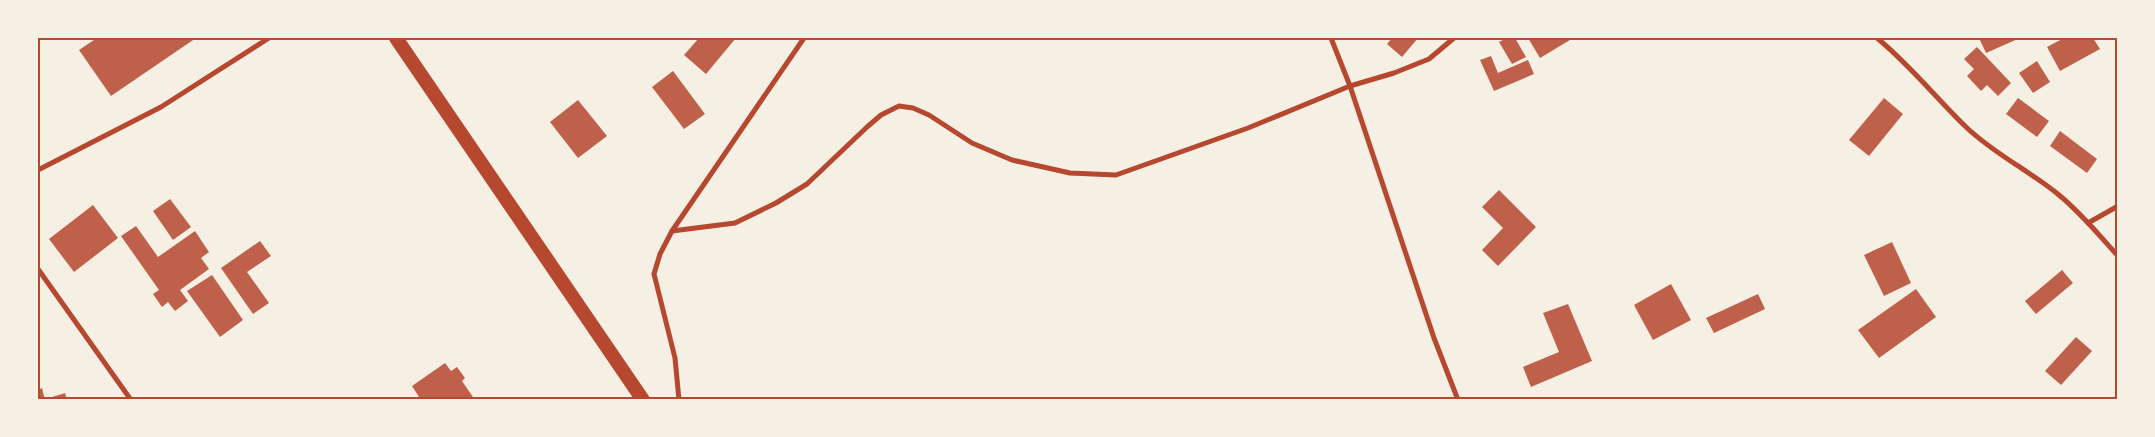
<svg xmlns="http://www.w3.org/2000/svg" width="2155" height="437" viewBox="0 0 2155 437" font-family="'PT Sans Narrow',sans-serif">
<rect width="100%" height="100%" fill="#f6efe4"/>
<g fill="#bf614a">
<path d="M 97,38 L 196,38 L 111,96 L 79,50 Z"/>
<path d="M 699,38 L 736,38 L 706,74 L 684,55 Z"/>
<path d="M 1392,38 L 1418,38 L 1402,57 L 1387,44 Z"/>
<path d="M 1507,38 L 1515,38 L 1526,57 L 1512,64 L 1499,42 Z"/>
<path d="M 1528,38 L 1569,38 L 1570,40 L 1540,58 Z"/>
<path d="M 1979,38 L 2020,38 L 1986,53 Z"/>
<path d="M 2064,38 L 2093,38 L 2100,49 L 2060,71 L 2047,47 Z"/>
<path d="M 1977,47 L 2011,83 L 1998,96 L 1987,85 L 1981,91 L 1967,76 L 1974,69 L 1964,59 Z"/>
<path d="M 1491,56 L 1498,73 L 1528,60 L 1534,74 L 1494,91 L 1480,60 Z"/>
<path d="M 2037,61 L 2050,82 L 2033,93 L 2019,73 Z"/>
<path d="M 673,71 L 705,114 L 684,129 L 652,87 Z"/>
<path d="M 1884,98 L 1903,114 L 1869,156 L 1849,140 Z"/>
<path d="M 2018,98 L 2049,121 L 2037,137 L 2006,114 Z"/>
<path d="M 578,100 L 607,136 L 578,158 L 550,122 Z"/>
<path d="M 2060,131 L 2097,159 L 2087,173 L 2050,146 Z"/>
<path d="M 1499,190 L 1536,227 L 1498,266 L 1482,250 L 1503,228 L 1482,207 Z"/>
<path d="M 170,199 L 191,227 L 173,240 L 153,211 Z"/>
<path d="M 93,205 L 118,238 L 74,272 L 49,239 Z"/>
<path d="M 136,226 L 158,257 L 195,231 L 209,252 L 201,258 L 209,269 L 180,290 L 188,301 L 175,311 L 168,302 L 162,307 L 153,294 L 159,290 L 121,236 Z"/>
<path d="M 260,241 L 271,256 L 247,272 L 269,303 L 253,314 L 221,268 Z"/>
<path d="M 1892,242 L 1911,283 L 1884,296 L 1864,255 Z"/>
<path d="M 2062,270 L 2073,283 L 2036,314 L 2025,301 Z"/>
<path d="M 212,275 L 243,320 L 220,337 L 187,291 Z"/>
<path d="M 1671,284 L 1691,320 L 1653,340 L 1634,305 Z"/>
<path d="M 1916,289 L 1936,317 L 1879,358 L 1858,330 Z"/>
<path d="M 1758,294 L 1765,309 L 1714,333 L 1706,318 Z"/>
<path d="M 1568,304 L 1592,361 L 1531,387 L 1523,367 L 1559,352 L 1543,313 Z"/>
<path d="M 2076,337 L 2092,351 L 2061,385 L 2045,371 Z"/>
<path d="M 445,363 L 451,371 L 457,367 L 465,378 L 462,381 L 475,400 L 421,400 L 412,386 Z"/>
<path d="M 42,388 L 45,400 L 38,400 L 38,390 Z"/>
<path d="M 65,393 L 67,400 L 46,400 L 46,399 Z"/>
</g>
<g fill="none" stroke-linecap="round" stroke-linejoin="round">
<g stroke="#b5482f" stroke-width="5">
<path d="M 1331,38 L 1350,86 L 1434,338 L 1458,400"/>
<path d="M 1877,38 C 1910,65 1936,98 1966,127 C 1994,154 2030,171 2059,195 C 2081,213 2099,235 2118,256"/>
<path d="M 38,170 L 161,107 L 269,38"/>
<path d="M 2088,223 L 2118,206"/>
<path d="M 672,231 L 735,223 L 776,203 L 807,184 L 867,127 L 881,115 L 899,106 L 913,108 L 929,115 L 972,143 L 1012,160 L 1070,173 L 1116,175 L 1248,128 L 1350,86 L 1394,73 L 1429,59 L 1454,38"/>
<path d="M 38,269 L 131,400"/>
<path d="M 679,400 L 675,358 L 654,274 L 660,254 L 672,231 L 804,38"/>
</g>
<path stroke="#b5482f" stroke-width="14" d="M 396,38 L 643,400"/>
</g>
<rect width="2155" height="437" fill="none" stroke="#f6efe4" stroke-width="78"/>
<rect x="39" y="39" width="2077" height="359" fill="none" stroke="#b5482f" stroke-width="2"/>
</svg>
